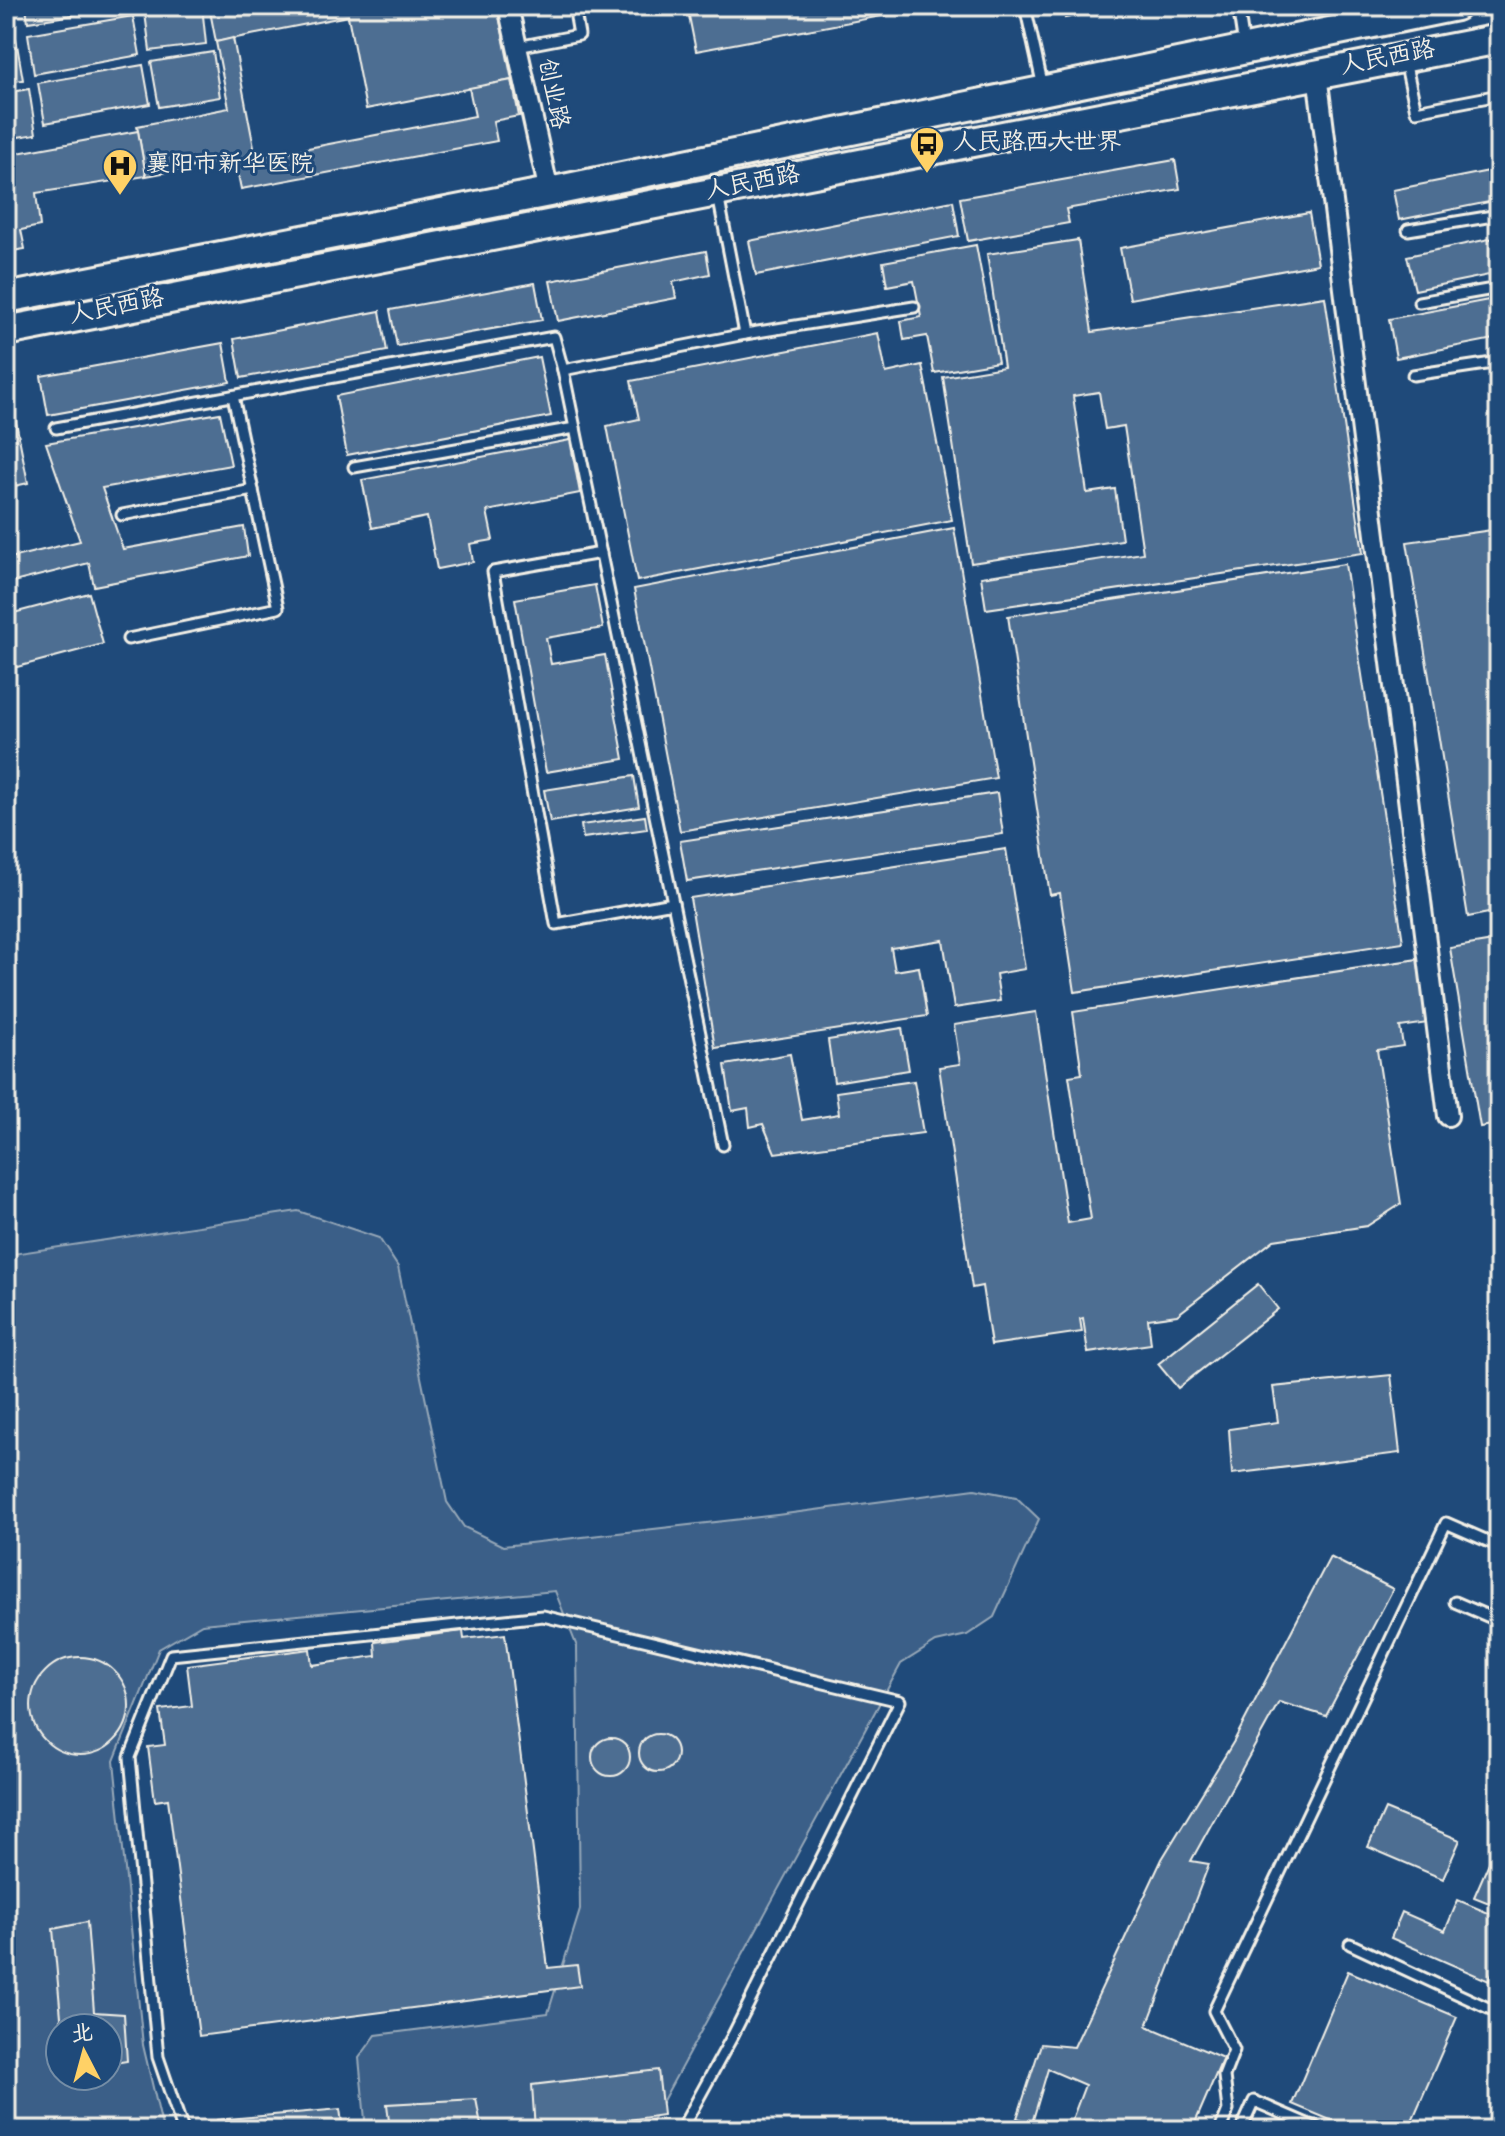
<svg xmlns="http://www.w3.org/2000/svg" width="1505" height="2136" viewBox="0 0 1505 2136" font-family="'Gochi Hand','LXGW WenKai TC',sans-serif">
<rect width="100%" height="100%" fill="#1f4a7a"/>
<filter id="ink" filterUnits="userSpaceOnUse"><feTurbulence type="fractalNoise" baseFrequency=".0125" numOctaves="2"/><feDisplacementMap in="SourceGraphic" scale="16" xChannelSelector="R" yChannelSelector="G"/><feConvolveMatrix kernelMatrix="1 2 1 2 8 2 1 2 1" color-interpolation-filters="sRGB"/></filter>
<g filter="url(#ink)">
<path fill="#3a5f88" stroke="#97a8b8" stroke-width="2" fill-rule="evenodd" d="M 298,1211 L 379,1238 L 398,1267 L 447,1502 L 464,1527 L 503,1546 L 777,1515 L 975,1489 L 1016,1497 L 1039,1519 L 994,1617 L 967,1635 L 936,1642 L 901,1664 L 647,2130 L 366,2130 L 359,2058 L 376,2035 L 548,2013 L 580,1910 L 577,1647 L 555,1591 L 202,1624 L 159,1649 L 114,1761 L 143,2045 L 163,2130 L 6,2130 L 6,1255 ZM 60,2028 L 108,2028 L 108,2076 L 60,2076 Z"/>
<g fill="#4d6e92" stroke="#f4f1e8" stroke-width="2">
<path d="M 6,6 L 10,6 L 13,27 L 6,28 Z"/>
<path d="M 26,6 L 131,6 L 28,22 Z"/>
<path d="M 202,6 L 206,44 L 150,51 L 145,13 Z"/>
<path d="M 209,6 L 497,6 L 512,80 L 366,109 L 348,16 L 216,42 Z"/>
<path d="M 687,6 L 924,6 L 924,8 L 696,51 Z"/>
<path d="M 1063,6 L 1127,6 L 1065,18 Z"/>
<path d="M 133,16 L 140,55 L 34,74 L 28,34 Z"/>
<path d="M 233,38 L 256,158 L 475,116 L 469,88 L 512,80 L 519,116 L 493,121 L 497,141 L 241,189 L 235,159 L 146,176 L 137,126 L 229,108 L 216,42 Z"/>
<path d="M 16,39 L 23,80 L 6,82 L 6,41 Z"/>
<path d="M 213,52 L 220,97 L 159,107 L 151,62 Z"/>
<path d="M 143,65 L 150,104 L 45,123 L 38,83 Z"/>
<path d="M 29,89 L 36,134 L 6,139 L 6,93 Z"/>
<path d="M 138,131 L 146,176 L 36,193 L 40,226 L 21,230 L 25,249 L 6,252 L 6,155 Z"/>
<path d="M 1175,160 L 1180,189 L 1066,209 L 1069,223 L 968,241 L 960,198 Z"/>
<path d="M 1499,169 L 1499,200 L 1399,220 L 1393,190 Z"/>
<path d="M 953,201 L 959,236 L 756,275 L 749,241 Z"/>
<path d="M 1309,213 L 1318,264 L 1130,299 L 1120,248 Z"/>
<path d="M 1499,237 L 1499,273 L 1415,290 L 1407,256 Z"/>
<path d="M 1078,240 L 1092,332 L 1325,297 L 1363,553 L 986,609 L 981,577 L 1143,553 L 1124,426 L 1105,429 L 1099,392 L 1073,396 L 1087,493 L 1115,489 L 1122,540 L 971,563 L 943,377 L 1004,367 L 987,254 Z"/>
<path d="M 976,245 L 998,362 L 934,373 L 927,336 L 904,340 L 901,321 L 921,317 L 914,281 L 887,286 L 883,262 Z"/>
<path d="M 706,251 L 710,274 L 673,282 L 676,298 L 558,321 L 550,281 Z"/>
<path d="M 535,283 L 542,320 L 397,346 L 390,310 Z"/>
<path d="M 1499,298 L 1499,338 L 1396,358 L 1389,319 Z"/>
<path d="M 380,311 L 387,351 L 241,378 L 234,339 Z"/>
<path d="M 878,333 L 886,373 L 922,365 L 952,520 L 637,581 L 607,426 L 639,419 L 631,381 Z"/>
<path d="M 223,343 L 230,382 L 48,415 L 41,376 Z"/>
<path d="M 539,357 L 551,416 L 347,455 L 336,396 Z"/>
<path d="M 14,412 L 28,483 L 6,488 L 6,414 Z"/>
<path d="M 220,413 L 231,465 L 102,488 L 123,549 L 244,527 L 248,556 L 94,586 L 89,563 L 6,584 L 6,559 L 80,541 L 46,443 Z"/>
<path d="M 570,440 L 580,493 L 487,511 L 493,540 L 470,544 L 473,562 L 437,569 L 427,517 L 372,528 L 362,480 Z"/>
<path d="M 954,528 L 996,778 L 680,831 L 634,589 Z"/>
<path d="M 1499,529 L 1499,911 L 1468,917 L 1407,542 Z"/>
<path d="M 1345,564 L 1403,942 L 1075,992 L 1060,893 L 1050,895 L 1008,616 Z"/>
<path d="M 595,585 L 603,628 L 546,638 L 551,664 L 605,655 L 624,759 L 546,772 L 515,599 Z"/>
<path d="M 89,593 L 103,644 L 6,670 L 6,615 Z"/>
<path d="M 634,776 L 639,807 L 550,822 L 544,790 Z"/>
<path d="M 997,793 L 1003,834 L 687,881 L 680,841 Z"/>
<path d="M 645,816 L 647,829 L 583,838 L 581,825 Z"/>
<path d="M 1006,849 L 1025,969 L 996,974 L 1000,1001 L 954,1008 L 943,940 L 891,948 L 895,971 L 919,967 L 927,1016 L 715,1048 L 690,898 Z"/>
<path d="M 1499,940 L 1499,1124 L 1480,1127 L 1450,948 Z"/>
<path d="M 1418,959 L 1428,1023 L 1400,1027 L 1403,1046 L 1377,1050 L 1401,1204 L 1367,1226 L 1274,1240 L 1177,1315 L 1148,1319 L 1151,1344 L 1088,1353 L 1083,1318 L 1080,1319 L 1082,1332 L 991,1345 L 982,1286 L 972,1288 L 939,1067 L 960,1064 L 954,1025 L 1036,1012 L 1068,1223 L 1091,1219 L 1069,1076 L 1082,1074 L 1073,1012 Z"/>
<path d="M 902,1028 L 909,1070 L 834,1082 L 828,1040 Z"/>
<path d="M 790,1054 L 802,1120 L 839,1114 L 836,1092 L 914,1081 L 923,1133 L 775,1153 L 763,1124 L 750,1127 L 748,1108 L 732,1111 L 725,1065 Z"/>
<path d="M 1258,1284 L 1278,1309 L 1178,1388 L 1158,1364 Z"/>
<path d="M 1391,1375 L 1400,1453 L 1232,1474 L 1229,1429 L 1278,1422 L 1273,1387 Z"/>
<path d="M 1330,1557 L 1393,1589 L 1326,1716 L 1279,1702 L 1191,1861 L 1209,1864 L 1147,2026 L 1223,2058 L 1192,2130 L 1068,2130 L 1085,2085 L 1048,2069 L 1032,2123 L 1017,2118 L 1041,2044 L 1074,2047 L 1162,1859 L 1234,1741 Z"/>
<path d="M 463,1631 L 464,1639 L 505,1634 L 548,1968 L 577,1965 L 580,1986 L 199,2036 L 168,1799 L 155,1801 L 148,1747 L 165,1745 L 160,1710 L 192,1706 L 187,1665 L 310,1649 L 312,1665 L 376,1656 L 375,1642 Z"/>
<circle cx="80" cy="1706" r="49"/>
<circle cx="658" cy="1753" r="19"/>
<circle cx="611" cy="1757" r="19"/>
<path d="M 1385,1809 L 1460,1840 L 1443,1879 L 1368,1847 Z"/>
<path d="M 1491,1858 L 1499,1861 L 1499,1971 L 1494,1969 L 1489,1981 L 1391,1938 L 1402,1912 L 1445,1931 L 1458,1900 L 1493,1915 L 1497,1906 L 1474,1897 Z"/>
<path d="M 87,1922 L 94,2012 L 124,2014 L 127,2061 L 108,2064 L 108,2028 L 62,2028 L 53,1929 Z"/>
<path d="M 1348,1971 L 1457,2017 L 1408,2130 L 1354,2130 L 1292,2104 Z"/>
<path d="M 658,2070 L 663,2115 L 560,2130 L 535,2130 L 532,2085 Z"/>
<path d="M 476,2099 L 482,2130 L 390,2130 L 387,2104 Z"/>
<path d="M 340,2109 L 343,2130 L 218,2130 L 217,2120 Z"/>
</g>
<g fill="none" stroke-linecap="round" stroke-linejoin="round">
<g stroke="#f4f1e8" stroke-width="15">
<g id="service">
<path d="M 1025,6 L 1043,87"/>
<path d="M 1238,6 L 1244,46"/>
<path d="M 517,47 L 579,35 L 574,6"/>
<path d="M 1405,61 L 1416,111 L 1499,95"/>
<path d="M 718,195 L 745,334 L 563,370 L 723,1145"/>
<path d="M 1408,230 L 1499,215"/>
<path d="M 1419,302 L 1499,288"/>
<path d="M 745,334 L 914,307"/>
<path d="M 1413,375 L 1499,362"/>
<path d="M 56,428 L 554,337 L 563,370"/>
<path d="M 354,467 L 575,428"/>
<path d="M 122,515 L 253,490"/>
<path d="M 601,553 L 493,572 L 556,924 L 673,903"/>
<path d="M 128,639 L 278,608 L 233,396"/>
<path d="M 1455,1602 L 1499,1621"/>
<path d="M 1350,1944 L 1499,2013"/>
<path d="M 183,2130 L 158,2057 L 130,1757 L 171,1655 L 543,1616 L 900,1701 L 733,2035 L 681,2130"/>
<path d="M 1220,2130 L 1228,2110 L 1224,2076 L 1234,2050 L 1214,2011 L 1446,1523 L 1499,1546"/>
<path d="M 1241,2130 L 1254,2101 L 1321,2130"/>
</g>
</g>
<g stroke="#f4f1e8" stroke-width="24">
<g id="minor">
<path d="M 508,6 L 549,192"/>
<path d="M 1317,74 L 1448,1116"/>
</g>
</g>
<g stroke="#f4f1e8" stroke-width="34">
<g id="primary">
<path d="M 6,298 L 549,192 L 1456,6"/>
<path d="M 6,331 L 1499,39"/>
</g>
</g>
<use href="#service" stroke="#1f4a7a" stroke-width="9"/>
<use href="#minor" stroke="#1f4a7a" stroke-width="18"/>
<use href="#primary" stroke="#1f4a7a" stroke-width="28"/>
</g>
</g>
<defs>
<g id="bus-pin" transform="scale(1.8)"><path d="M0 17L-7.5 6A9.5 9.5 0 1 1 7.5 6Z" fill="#ffd166" stroke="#1f4a7a"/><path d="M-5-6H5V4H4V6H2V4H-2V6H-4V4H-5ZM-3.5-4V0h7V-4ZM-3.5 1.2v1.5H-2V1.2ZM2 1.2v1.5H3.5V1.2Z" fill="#111"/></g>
<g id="hospital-pin" transform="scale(1.8)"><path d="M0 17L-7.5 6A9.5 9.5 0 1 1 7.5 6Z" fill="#ffd166" stroke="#1f4a7a"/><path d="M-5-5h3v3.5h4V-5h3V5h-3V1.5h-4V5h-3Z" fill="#111"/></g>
</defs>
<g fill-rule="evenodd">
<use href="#bus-pin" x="927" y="144"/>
<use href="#hospital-pin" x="120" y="166"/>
</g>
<g text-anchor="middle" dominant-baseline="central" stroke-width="6" stroke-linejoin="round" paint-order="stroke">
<g font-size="24" fill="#f4f1e8" stroke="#1f4a7a">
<text transform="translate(1388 60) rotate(-11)">人民西路</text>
<text transform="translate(551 94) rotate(78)">创业路</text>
<text transform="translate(753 185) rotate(-11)">人民西路</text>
<text transform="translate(117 309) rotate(-11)">人民西路</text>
</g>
<g font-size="24" fill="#f4f1e8" stroke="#1f4a7a" text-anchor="start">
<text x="953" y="144">人民路西大世界</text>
<text x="146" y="166">襄阳市新华医院</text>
</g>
</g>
<rect width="1505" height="2136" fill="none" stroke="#1f4a7a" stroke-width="32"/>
<rect x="16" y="16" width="1473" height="2104" fill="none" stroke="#f4f1e8" stroke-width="3" filter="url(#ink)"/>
<g transform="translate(84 2052) rotate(354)"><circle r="38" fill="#1f4a7a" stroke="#748da6" stroke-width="2"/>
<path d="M0-6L14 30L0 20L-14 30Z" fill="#ffd166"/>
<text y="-12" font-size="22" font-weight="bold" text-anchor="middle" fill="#f4f1e8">北</text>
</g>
</svg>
